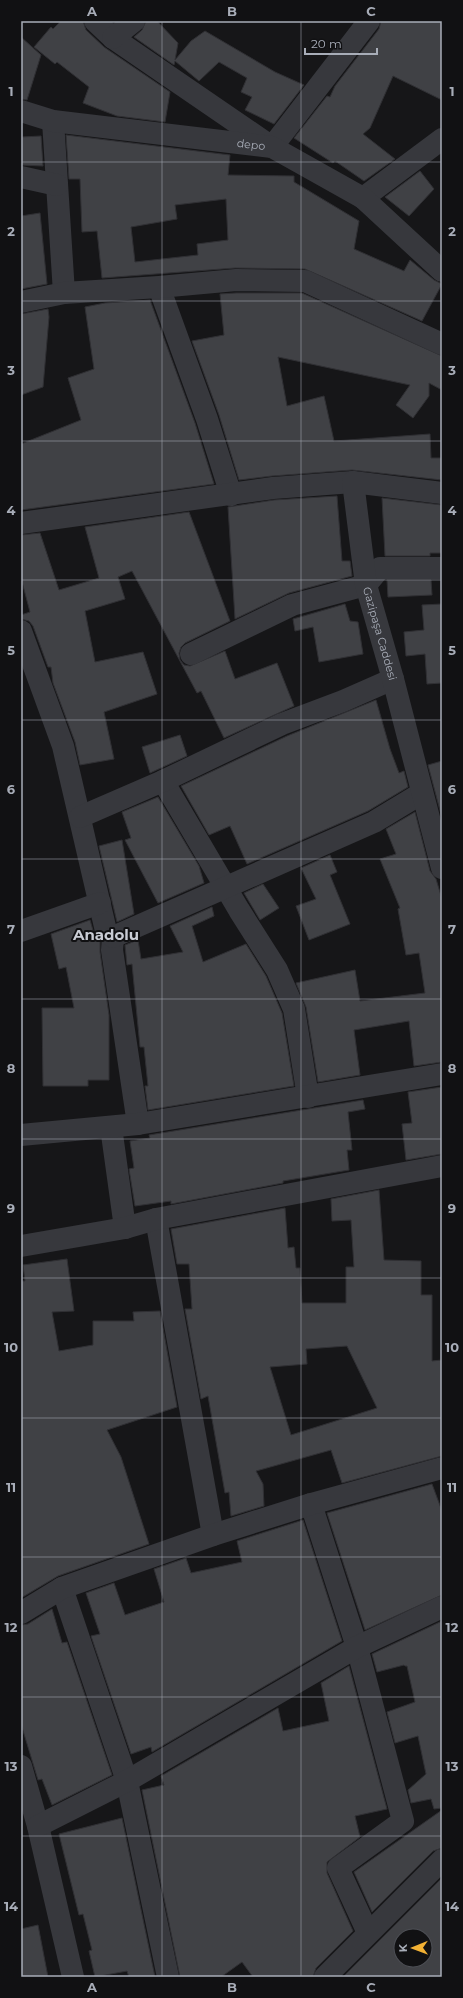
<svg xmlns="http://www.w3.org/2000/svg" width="463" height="1998" viewBox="0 0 463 1998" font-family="Montserrat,sans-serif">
<rect width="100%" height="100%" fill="#161618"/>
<g fill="#404145" stroke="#303034" fill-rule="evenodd">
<path d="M 61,21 L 83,21 L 86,30 L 104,47 L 170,92 L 165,122 L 117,116 L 83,103 L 89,87 L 57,62 L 55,64 L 34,47 L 51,27 L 53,29 Z"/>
<path d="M 146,21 L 157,21 L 178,43 L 175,60 L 191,41 L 205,31 L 275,72 L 304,85 L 274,124 L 245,110 L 252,97 L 241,92 L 247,78 L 219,62 L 199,81 L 175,61 L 174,65 L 134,37 L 142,30 Z"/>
<path d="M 381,21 L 442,21 L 442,100 L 393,76 L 370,128 L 363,134 L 395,159 L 364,181 L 335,161 L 333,163 L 294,138 L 327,96 L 330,97 L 335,86 L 379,29 Z"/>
<path d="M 21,37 L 41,55 L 27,100 L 21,99 Z"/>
<path d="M 66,135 L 230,155 L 228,175 L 294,176 L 294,182 L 359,221 L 354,249 L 404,271 L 410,260 L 434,280 L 442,284 L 422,321 L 305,269 L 235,268 L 102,278 L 97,231 L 82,232 L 80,179 L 69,179 ZM 226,199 L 228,240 L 197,244 L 198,255 L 135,262 L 131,227 L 177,219 L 175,205 Z"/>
<path d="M 41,136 L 43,166 L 21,165 L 22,137 Z"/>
<path d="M 420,171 L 434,189 L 409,216 L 385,197 Z"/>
<path d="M 40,213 L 47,284 L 21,289 L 21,216 Z"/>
<path d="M 236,293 L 302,293 L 442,356 L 442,390 L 429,383 L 429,396 L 413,418 L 396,405 L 410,385 L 278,357 L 287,406 L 324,396 L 334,441 L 430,434 L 431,458 L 442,458 L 442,480 L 352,470 L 272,476 L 239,480 L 219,415 L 192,341 L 224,335 L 220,294 Z"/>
<path d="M 150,300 L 195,423 L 214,484 L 21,510 L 21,444 L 81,420 L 68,378 L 94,369 L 85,307 L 105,303 Z"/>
<path d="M 48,309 L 49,317 L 43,387 L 21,395 L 21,314 Z"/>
<path d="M 337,496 L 342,561 L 350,561 L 352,576 L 289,593 L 235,619 L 228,507 L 274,500 Z"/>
<path d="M 382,498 L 442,505 L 442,553 L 430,553 L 430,556 L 385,556 Z"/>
<path d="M 189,512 L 230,621 L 185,643 L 181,647 L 179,653 L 180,660 L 184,665 L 190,666 L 225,651 L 235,679 L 277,663 L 294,706 L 224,738 L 201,691 L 197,693 L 132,571 L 118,577 L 125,599 L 85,611 L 95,662 L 143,652 L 157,694 L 104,712 L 114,759 L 80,765 L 75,742 L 53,683 L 51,667 L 48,667 L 33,626 L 29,621 L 21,619 L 21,615 L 30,612 L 21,578 L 21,535 L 40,533 L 59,590 L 99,578 L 85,527 Z"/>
<path d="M 387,580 L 431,580 L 432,595 L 388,597 Z"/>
<path d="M 345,604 L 350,621 L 358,622 L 363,654 L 319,662 L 313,627 L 295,631 L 293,619 Z"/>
<path d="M 442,604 L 442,683 L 427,684 L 425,654 L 406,656 L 404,632 L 424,630 L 422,605 Z"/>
<path d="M 376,700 L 390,749 L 399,773 L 404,771 L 408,787 L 368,811 L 247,864 L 230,826 L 209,835 L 181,786 L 287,736 Z"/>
<path d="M 180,735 L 187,756 L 150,773 L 142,747 Z"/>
<path d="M 442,761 L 442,818 L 428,765 Z"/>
<path d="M 158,797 L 199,866 L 204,883 L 158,903 L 125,840 L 131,838 L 122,812 Z"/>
<path d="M 415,812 L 430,871 L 436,879 L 442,899 L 442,1062 L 414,1066 L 409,1021 L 354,1030 L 360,1075 L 318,1082 L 306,1007 L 296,983 L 355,970 L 360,1001 L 425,993 L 419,953 L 406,955 L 398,909 L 400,908 L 380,859 L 396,854 L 386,829 Z"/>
<path d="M 122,840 L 134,914 L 117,922 L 99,846 Z"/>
<path d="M 330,855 L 337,872 L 330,875 L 350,924 L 309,940 L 296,906 L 316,899 L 301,868 Z"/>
<path d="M 263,884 L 279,908 L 260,920 L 244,893 Z"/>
<path d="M 212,907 L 214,916 L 192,926 L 203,962 L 246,944 L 266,976 L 282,1013 L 294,1086 L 148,1110 L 145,1086 L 148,1086 L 144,1047 L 140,1047 L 132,964 L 127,965 L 125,945 L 138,940 L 141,959 L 183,952 L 170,926 Z"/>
<path d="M 90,920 L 94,934 L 100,942 L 100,952 L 109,1015 L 109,1080 L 88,1080 L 88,1086 L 43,1086 L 42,1008 L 74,1008 L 66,967 L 59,969 L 51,934 Z"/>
<path d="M 442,1087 L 442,1154 L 406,1160 L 402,1124 L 412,1123 L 408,1092 Z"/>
<path d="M 363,1100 L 365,1109 L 348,1112 L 352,1150 L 347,1150 L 349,1170 L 283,1181 L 283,1183 L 171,1204 L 171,1201 L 135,1206 L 129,1169 L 134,1168 L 130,1141 L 150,1138 L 149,1135 Z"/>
<path d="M 379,1190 L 384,1260 L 421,1261 L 421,1295 L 432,1295 L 432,1361 L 442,1360 L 442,1456 L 342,1483 L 331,1450 L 256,1471 L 263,1484 L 264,1506 L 231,1516 L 229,1492 L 225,1493 L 208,1396 L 201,1399 L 185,1309 L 192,1309 L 189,1264 L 177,1264 L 171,1229 L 285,1208 L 288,1248 L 294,1247 L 296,1268 L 300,1268 L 302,1303 L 346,1303 L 346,1267 L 354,1267 L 351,1220 L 332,1221 L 331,1199 ZM 347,1346 L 377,1408 L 291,1435 L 270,1367 L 307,1364 L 306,1349 Z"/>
<path d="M 67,1259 L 74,1311 L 52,1312 L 59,1351 L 93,1345 L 93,1321 L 134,1321 L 133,1312 L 160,1311 L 177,1407 L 107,1430 L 121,1457 L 149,1544 L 58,1576 L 21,1598 L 21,1281 L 25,1281 L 23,1265 Z"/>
<path d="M 432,1484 L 442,1511 L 442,1595 L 365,1630 L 327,1513 Z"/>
<path d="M 303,1520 L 342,1641 L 152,1752 L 151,1747 L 131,1754 L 91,1636 L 100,1634 L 86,1593 L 114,1583 L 125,1615 L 164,1602 L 154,1569 L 186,1558 L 191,1573 L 242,1562 L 237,1541 Z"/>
<path d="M 52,1609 L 62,1643 L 67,1642 L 112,1775 L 52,1805 L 42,1779 L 38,1780 L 21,1724 L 21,1625 L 28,1624 Z"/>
<path d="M 442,1621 L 442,1808 L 434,1809 L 431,1799 L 411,1803 L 408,1790 L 426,1774 L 418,1736 L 395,1743 L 387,1712 L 415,1702 L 407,1666 L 405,1666 L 404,1665 L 377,1672 L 372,1654 Z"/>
<path d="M 349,1666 L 387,1809 L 355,1816 L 360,1837 L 327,1862 L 327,1873 L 353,1931 L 316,1968 L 313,1977 L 253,1977 L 242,1962 L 221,1977 L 180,1977 L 142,1790 L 164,1785 L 161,1776 L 278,1708 L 283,1731 L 329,1721 L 321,1683 Z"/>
<path d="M 442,1810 L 442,1848 L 433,1851 L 372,1912 L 354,1872 Z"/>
<path d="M 122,1818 L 155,1977 L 129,1977 L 127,1971 L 95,1977 L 89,1951 L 92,1950 L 83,1914 L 79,1915 L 59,1834 Z"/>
<path d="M 442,1878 L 442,1977 L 343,1977 ZM 401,1936 L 425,1936 L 425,1960 L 401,1960 Z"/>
<path d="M 38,1925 L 48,1977 L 21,1977 L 21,1929 Z"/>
</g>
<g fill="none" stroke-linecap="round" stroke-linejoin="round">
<g stroke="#37383d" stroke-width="22">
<path d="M 95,21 L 113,38 L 272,147 L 369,21"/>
<path d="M 113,38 L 134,21"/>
<path d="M 53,121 L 64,293"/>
<path d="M 21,177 L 57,185"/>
<path d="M 363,198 L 442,139"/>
<path d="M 159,287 L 207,419 L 231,495"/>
<path d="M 21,302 L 64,293 L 159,287 L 236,280 L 305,281 L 442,344"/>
<path d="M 21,523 L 273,488 L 353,482"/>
<path d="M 21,631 L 63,746 L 106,931 L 113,937 L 112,950 L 138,1124"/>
<path d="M 191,654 L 292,605 L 366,585 L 380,568 L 442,568"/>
<path d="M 163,781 L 239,910 L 277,970 L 294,1009 L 308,1097"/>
<path d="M 80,817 L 163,781 L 282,724 L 343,701 L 393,679"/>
<path d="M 21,931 L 100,903"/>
<path d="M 113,937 L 374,822 L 422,793"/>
<path d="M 111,1127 L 125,1228"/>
<path d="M 21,1135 L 138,1124 L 442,1074"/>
<path d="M 156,1219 L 213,1535"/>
<path d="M 21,1246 L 125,1228 L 156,1219 L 442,1166"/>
<path d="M 311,1504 L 357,1647 L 403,1821 L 338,1868 L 368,1933"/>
<path d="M 62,1588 L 127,1781 L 168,1977"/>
<path d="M 21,1613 L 62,1588 L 213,1535 L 311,1504 L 442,1468"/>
<path d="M 21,1766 L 38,1826 L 73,1977"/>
<path d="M 38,1826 L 127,1781 L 357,1647 L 442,1607"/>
<path d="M 325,1977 L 442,1860"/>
</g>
<g stroke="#37383d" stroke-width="22">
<path id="s1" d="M 21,111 L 53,121 L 272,147 L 363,198 L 442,271"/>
<path id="s2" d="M 442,493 L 353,482 L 366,585 L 393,679 L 442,868"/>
</g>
</g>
<path fill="none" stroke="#a8adb8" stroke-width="1" stroke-opacity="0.55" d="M 162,21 L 162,1977M 301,21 L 301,1977M 21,162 L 442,162M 21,301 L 442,301M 21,441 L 442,441M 21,580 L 442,580M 21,720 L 442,720M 21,859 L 442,859M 21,999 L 442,999M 21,1139 L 442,1139M 21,1278 L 442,1278M 21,1418 L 442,1418M 21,1557 L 442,1557M 21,1697 L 442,1697M 21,1836 L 442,1836"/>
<g text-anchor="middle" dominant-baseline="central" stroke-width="4" stroke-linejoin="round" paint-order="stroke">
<g font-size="11" fill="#a8adb8" stroke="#111113">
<text stroke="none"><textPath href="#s1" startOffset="233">depo</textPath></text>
<text stroke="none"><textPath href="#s2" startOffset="244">Gazipaşa Caddesi</textPath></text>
</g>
<g font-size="15" font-weight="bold" fill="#c9ccd4" stroke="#111113">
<text x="106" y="934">Anadolu</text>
</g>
</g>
<rect width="463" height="1998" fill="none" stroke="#111113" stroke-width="44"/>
<g transform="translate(413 1948) rotate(269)"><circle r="19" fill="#111113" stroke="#4d4f55"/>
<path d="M0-3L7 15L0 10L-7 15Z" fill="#f2b134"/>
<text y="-6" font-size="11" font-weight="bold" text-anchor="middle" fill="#a8adb8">K</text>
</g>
<path d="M305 48v6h72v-6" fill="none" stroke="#a8adb8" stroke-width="2"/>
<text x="311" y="48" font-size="12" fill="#a8adb8" stroke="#111113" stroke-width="3" paint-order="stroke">20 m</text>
<rect x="22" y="22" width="419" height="1954" fill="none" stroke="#a8adb8" stroke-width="1.5"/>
<g font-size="13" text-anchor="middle" font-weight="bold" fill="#a8adb8">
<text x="92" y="16">A</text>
<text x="232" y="16">B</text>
<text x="371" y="16">C</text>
<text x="11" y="96">1</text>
<text x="452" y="96">1</text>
<text x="11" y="236">2</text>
<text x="452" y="236">2</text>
<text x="11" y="375">3</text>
<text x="452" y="375">3</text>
<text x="11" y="515">4</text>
<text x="452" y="515">4</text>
<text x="11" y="655">5</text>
<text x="452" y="655">5</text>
<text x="11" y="794">6</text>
<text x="452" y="794">6</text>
<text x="11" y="934">7</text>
<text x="452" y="934">7</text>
<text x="11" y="1073">8</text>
<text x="452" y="1073">8</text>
<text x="11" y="1213">9</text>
<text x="452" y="1213">9</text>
<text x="11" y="1352">10</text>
<text x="452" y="1352">10</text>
<text x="11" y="1492">11</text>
<text x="452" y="1492">11</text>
<text x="11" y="1632">12</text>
<text x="452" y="1632">12</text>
<text x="11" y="1771">13</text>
<text x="452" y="1771">13</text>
<text x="11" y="1911">14</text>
<text x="452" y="1911">14</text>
<text x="92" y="1992">A</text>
<text x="232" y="1992">B</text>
<text x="371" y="1992">C</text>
</g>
</svg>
